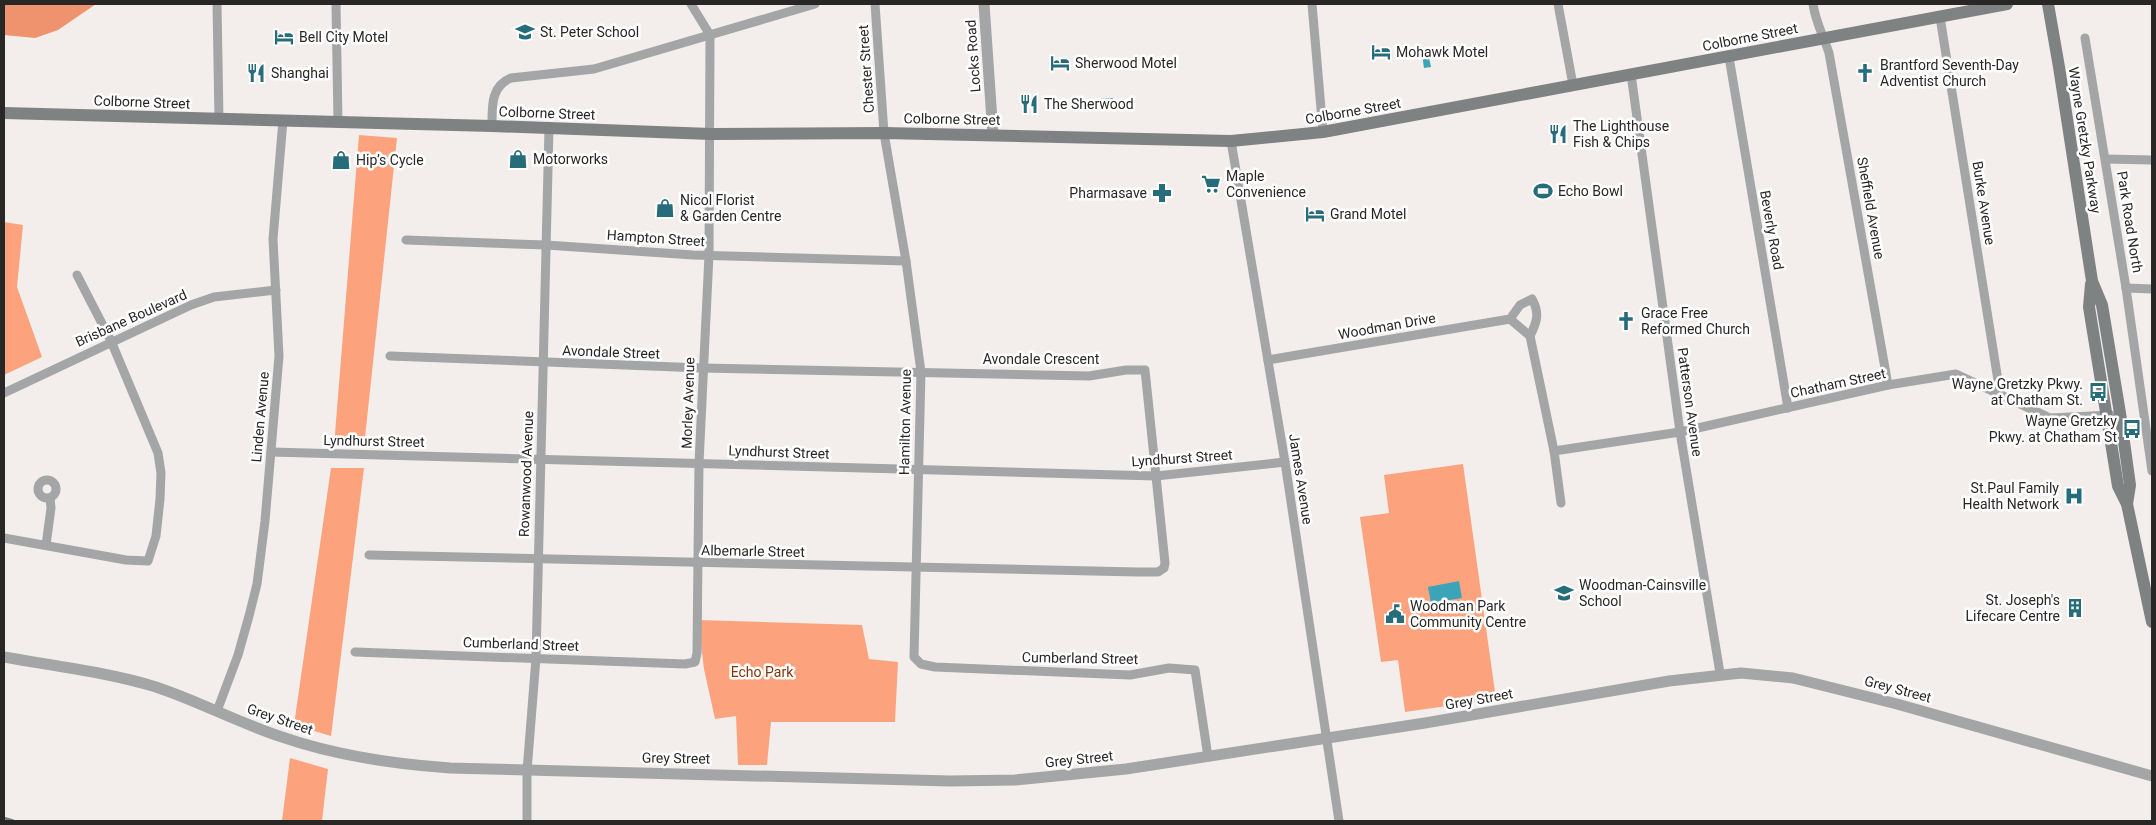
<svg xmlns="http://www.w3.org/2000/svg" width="2156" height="825" viewBox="0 0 2156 825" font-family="Roboto,sans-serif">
<rect width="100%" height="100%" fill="#f3eeec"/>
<g fill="#fca37e">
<path d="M 359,135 L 397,138 L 364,447 L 334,446 Z"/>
<path d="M 4,222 L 23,225 L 17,287 L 42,357 L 4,375 Z"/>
<path d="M 1463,464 L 1496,699 L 1405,712 L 1398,660 L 1381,662 L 1360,517 L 1389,513 L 1384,475 Z"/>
<path d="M 331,468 L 364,468 L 331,736 L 294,725 Z"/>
<path d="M 698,620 L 862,625 L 869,659 L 898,662 L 895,722 L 771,722 L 767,765 L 738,765 L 736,716 L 715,719 L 704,669 Z"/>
<path d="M 290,758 L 328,769 L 322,821 L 282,821 Z"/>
</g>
<path fill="#ef936e" d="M 4,4 L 96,4 L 58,30 L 35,38 L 4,35 Z"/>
<g fill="#3ba4b9">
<path d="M 1428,53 L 1431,67 L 1424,68 L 1422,54 Z"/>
<path d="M 1113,98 L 1113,106 L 1099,107 L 1098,99 Z"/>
<path d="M 1459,581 L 1462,598 L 1431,603 L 1428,587 Z"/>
</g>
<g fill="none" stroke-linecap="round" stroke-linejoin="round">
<g stroke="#a3a5a6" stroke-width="9">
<path d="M 217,4 L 219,119"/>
<path d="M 336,4 L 338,122"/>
<path d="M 875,4 L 884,133 L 906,261 L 921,372 L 914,657 L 921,664 L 935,667 L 1130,675 L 1169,668 L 1195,670 L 1208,757"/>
<path d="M 1312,4 L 1323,132"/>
<path d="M 1558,4 L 1573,85"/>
<path d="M 1813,4 C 1816,24 1823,34 1829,53 L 1888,385"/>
<path d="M 1940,17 L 2000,393"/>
<path d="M 2085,38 L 2126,288 L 2152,471"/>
<path d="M 1729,57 L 1788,408"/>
<path d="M 1631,74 L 1680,432 L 1720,673"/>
<path d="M 492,126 C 492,106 491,86 511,78 L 594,69 L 815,4"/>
<path d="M 1231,141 L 1285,462 L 1339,821"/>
<path d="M 2106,159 L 2152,160"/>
<path d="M 406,240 L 546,245 L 693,255 L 906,261"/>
<path d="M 2126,288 L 2152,289"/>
<path d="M 1530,336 L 1554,451 L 1561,503"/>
<path d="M 1268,360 L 1510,319 L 1520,305 L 1532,299 C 1540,313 1537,322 1530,336 L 1510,319"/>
<path d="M 4,393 L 191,305 L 214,297 L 276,290"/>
<path d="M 1554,451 L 1680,432 L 1888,385 L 1956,374 L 2050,418 L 2111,415"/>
<path d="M 271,452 L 1156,476 L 1285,462"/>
<circle cx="47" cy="489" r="9"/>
<path d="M 4,538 L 126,560 L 148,561 L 156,536 L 160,499 L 161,473 L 158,453 L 111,341 L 77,275"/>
<path d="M 46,545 L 51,508 L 50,498"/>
<path d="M 369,555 L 1137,572 L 1158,572 L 1164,568 L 1165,563 L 1145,370 L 1126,370 L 1089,376 L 702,368 L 390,356"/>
<path d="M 355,652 L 685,664 L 695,662 L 697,653 L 699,463 L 709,255 L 710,35 L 691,4"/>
<path d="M 217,711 L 238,655 L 249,616 L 257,584 L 265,521 L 279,356 L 273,239 L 283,120"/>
<path d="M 527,821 L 527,771 L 536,658 L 549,128"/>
</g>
<g stroke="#a3a5a6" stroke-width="11">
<path d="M 984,4 L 993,135"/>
<path d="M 4,657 C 54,666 107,672 156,687 C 198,701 237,722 279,736 C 333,755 392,764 450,768 L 950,781 L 1015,780 L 1126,769 L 1425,723 L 1669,681 L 1741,673 L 1793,678 L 1897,704 L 2152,776"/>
</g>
<g stroke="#7e8283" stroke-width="12">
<path d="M 2048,4 L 2059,67 L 2092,281 L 2102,305 L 2120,413 L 2130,485 L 2127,504"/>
<path d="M 4,113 L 492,126 L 711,134 L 884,133 L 1231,141 L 1323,132 L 2007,4"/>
<path d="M 2091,284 L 2089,307 L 2118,486 L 2127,504 L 2152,622"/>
</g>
<path stroke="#7d7a78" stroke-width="2.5" stroke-dasharray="10 5" stroke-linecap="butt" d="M 4,818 L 15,821"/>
</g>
<defs>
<g id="school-bare" transform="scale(1.5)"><path d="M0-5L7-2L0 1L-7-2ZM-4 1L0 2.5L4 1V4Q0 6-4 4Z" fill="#266c7b" stroke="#fff" stroke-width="2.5" paint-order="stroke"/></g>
<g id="hotel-bare" transform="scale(1.5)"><path d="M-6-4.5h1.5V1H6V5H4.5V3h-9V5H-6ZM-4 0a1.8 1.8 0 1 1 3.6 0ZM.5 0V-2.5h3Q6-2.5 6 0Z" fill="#266c7b" stroke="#fff" stroke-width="2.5" paint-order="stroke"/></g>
<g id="restaurant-bare" transform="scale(1.5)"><path d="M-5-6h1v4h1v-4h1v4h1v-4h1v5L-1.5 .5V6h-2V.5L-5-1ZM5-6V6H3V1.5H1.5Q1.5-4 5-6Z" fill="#266c7b" stroke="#fff" stroke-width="2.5" paint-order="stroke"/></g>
<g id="church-bare" transform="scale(1.5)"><path d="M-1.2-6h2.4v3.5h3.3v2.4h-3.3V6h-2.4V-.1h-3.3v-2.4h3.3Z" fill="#266c7b" stroke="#fff" stroke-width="2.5" paint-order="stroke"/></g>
<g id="shop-bare" transform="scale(1.5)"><path d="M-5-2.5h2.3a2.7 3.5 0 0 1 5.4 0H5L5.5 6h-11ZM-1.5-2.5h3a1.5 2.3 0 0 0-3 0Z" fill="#266c7b" stroke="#fff" stroke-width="2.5" paint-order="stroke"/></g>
<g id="supermarket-bare" transform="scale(1.5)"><path d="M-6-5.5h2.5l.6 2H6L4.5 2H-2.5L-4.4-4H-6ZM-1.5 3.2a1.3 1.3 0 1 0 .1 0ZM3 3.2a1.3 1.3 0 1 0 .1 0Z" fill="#266c7b" stroke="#fff" stroke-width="2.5" paint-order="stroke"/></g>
<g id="stadium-bare" transform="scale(1.5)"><path d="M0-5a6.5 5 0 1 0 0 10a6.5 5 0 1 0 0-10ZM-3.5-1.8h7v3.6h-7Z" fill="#266c7b" stroke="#fff" stroke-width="2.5" paint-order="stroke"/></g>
<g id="pharmacy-bare" transform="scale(1.5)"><path d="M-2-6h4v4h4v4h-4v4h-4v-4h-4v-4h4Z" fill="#266c7b" stroke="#fff" stroke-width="2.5" paint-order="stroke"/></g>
<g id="bus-bare" transform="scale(1.5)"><path d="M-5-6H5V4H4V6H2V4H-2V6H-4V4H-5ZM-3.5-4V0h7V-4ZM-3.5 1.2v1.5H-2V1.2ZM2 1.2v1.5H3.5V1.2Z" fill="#266c7b" stroke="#fff" stroke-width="2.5" paint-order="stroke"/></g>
<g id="hospital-bare" transform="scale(1.5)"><path d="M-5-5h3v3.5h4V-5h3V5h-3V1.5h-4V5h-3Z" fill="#266c7b" stroke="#fff" stroke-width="2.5" paint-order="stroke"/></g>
<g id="building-bare" transform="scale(1.5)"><path d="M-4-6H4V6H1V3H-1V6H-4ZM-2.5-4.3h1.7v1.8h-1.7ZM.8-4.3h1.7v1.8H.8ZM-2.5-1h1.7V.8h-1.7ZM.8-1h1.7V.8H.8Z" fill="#266c7b" stroke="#fff" stroke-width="2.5" paint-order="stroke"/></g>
<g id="civic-bare" transform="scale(1.5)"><path d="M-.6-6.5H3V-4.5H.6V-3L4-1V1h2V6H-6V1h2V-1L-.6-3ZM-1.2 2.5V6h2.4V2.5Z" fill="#266c7b" stroke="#fff" stroke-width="2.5" paint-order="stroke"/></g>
</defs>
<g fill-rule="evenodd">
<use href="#school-bare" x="525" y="32"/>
<use href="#hotel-bare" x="284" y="37"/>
<use href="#hotel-bare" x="1381" y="52"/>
<use href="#hotel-bare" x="1060" y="63"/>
<use href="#restaurant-bare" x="256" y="73"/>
<use href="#church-bare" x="1865" y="73"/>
<use href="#restaurant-bare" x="1029" y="104"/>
<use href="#restaurant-bare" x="1558" y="134"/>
<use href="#shop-bare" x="518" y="159"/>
<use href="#shop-bare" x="341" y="160"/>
<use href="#supermarket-bare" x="1211" y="184"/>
<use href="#stadium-bare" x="1543" y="191"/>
<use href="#pharmacy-bare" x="1162" y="193"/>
<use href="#shop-bare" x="665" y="208"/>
<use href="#hotel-bare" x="1315" y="214"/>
<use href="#church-bare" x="1626" y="321"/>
<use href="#bus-bare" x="2098" y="392"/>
<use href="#bus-bare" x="2132" y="429"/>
<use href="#hospital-bare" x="2074" y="496"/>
<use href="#school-bare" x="1564" y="593"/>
<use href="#building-bare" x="2075" y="608"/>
<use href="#civic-bare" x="1395" y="614"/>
</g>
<g text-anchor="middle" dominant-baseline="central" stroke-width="5" stroke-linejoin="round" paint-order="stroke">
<g font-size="14" fill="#292726" stroke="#fff" text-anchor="start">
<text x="540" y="32">St. Peter School</text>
<text x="299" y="37">Bell City Motel</text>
<text x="1396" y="52">Mohawk Motel</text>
<text x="1075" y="63">Sherwood Motel</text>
<text x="1880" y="65">Brantford Seventh-Day<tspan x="1880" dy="16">Adventist Church</tspan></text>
<text x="271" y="73">Shanghai</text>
<text x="1044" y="104">The Sherwood</text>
<text x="1573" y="126">The Lighthouse<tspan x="1573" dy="16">Fish &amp; Chips</tspan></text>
<text x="533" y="159">Motorworks</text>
<text x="356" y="160">Hip’s Cycle</text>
<text x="1226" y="176">Maple<tspan x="1226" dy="16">Convenience</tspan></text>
<text x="1558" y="191">Echo Bowl</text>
<text x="1147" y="193" text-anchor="end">Pharmasave</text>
<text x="680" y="200">Nicol Florist<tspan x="680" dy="16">&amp; Garden Centre</tspan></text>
<text x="1330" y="214">Grand Motel</text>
<text x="1641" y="313">Grace Free<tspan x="1641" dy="16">Reformed Church</tspan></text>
<text x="2083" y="384" text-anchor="end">Wayne Gretzky Pkwy.<tspan x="2083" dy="16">at Chatham St.</tspan></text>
<text x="2117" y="421" text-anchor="end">Wayne Gretzky<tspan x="2117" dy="16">Pkwy. at Chatham St</tspan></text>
<text x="2059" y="488" text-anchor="end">St.Paul Family<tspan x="2059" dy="16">Health Network</tspan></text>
<text x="1579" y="585">Woodman-Cainsville<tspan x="1579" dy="16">School</tspan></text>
<text x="2060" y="600" text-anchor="end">St. Joseph's<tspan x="2060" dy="16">Lifecare Centre</tspan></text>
<text x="1410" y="606">Woodman Park<tspan x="1410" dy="16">Community Centre</tspan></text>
</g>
<g font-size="14" fill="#292726" stroke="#fff">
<text transform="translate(1750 37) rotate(-11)">Colborne Street</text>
<text transform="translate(973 56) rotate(-94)">Locks Road</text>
<text transform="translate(866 69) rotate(-94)">Chester Street</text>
<text transform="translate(142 102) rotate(2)">Colborne Street</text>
<text transform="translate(1353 111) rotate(-10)">Colborne Street</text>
<text transform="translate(547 113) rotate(2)">Colborne Street</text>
<text transform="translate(952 119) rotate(1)">Colborne Street</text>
<text transform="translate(2085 140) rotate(81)">Wayne Gretzky Parkway</text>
<text transform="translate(1984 203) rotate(81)">Burke Avenue</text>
<text transform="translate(1871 208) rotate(80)">Sheffield Avenue</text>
<text transform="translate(2130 222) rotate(81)">Park Road North</text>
<text transform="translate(1772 230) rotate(80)">Beverly Road</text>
<text transform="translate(656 238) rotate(4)">Hampton Street</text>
<text transform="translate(131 318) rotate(-24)">Brisbane Boulevard</text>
<text transform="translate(1387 326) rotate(-10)">Woodman Drive</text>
<text transform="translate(611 352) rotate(2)">Avondale Street</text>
<text x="1041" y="359">Avondale Crescent</text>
<text transform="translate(1838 383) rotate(-12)">Chatham Street</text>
<text transform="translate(1690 402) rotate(82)">Patterson Avenue</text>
<text transform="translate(688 403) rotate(-88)">Morley Avenue</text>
<text transform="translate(260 417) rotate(-85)">Linden Avenue</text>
<text transform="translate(905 422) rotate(-89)">Hamilton Avenue</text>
<text transform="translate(374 441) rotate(1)">Lyndhurst Street</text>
<text transform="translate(779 452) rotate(2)">Lyndhurst Street</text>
<text transform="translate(1182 458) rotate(-4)">Lyndhurst Street</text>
<text transform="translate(526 474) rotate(-88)">Rowanwood Avenue</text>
<text transform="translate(1301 479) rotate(81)">James Avenue</text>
<text transform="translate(753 551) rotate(1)">Albemarle Street</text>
<text transform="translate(521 644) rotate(2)">Cumberland Street</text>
<text transform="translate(1080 658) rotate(1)">Cumberland Street</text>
<text transform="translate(1898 689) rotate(15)">Grey Street</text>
<text transform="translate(1479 699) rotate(-10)">Grey Street</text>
<text transform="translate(280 719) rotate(19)">Grey Street</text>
<text transform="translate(676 758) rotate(1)">Grey Street</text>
<text transform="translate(1079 759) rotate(-6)">Grey Street</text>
</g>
<g font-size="14" fill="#843207" stroke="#fff">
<text x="762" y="672">Echo Park</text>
</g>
</g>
<rect width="2156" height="825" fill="none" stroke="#292726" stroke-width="10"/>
</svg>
